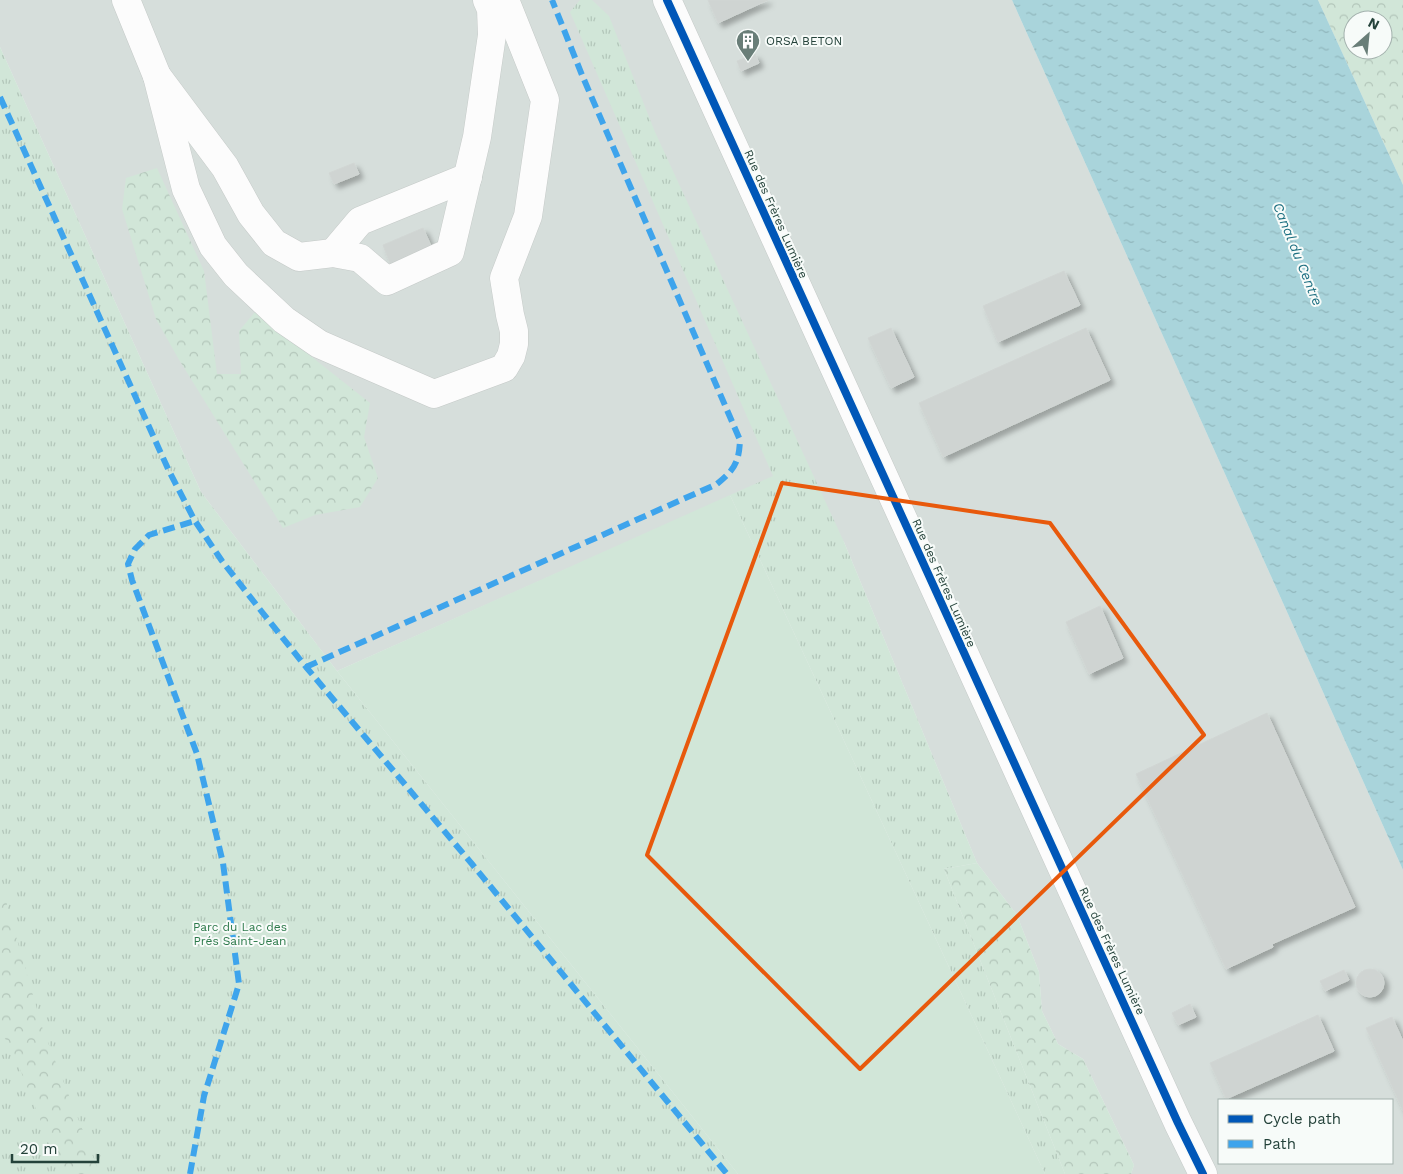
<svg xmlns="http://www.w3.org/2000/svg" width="1403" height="1174" viewBox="0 0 1403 1174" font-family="'Work Sans',sans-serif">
<defs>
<pattern id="grass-tufts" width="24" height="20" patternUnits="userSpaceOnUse" patternTransform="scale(1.25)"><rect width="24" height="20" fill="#d1e6d8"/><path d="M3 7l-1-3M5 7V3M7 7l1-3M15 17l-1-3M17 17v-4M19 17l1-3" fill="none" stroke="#b3c6ba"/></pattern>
<pattern id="forest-crowns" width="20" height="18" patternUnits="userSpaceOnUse" patternTransform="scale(1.25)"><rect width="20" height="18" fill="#d1e6d8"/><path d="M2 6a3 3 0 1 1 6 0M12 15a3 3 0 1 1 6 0" fill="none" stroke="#b3c6ba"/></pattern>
<pattern id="water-ripples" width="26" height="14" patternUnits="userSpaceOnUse" patternTransform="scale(1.25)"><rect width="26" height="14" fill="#a9d4db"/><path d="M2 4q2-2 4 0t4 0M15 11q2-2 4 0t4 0" fill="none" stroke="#91b7bd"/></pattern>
<filter id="shadow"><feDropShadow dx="4.5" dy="4.5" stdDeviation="2.5" flood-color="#0004"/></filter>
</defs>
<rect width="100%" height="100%" fill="#e8edeb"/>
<path fill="#d6dedb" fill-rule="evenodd" d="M 0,0 L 1012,0 L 1403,870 L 1403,1174 L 1131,1174 L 1134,1165 L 1083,1059 L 1058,1044 L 1042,1011 L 1039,972 L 1017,915 L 977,863 L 844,542 L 773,477 L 337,671 L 201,492 L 0,47 ZM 1219,1100 L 1392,1100 L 1392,1163 L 1219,1163 Z"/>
<g fill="url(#grass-tufts)">
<path d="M 580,0 L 592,0 L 609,16 L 655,132 L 844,542 L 977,863 L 944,869 L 1065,1174 L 1045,1174 L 730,495 L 773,476 L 570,12 Z"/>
<path d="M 0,47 L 201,492 L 337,671 L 738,1174 L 0,1174 Z"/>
</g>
<g fill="url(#forest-crowns)" fill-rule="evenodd">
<path d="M 1318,0 L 1403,0 L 1403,185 ZM 1353,20 L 1383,20 L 1383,50 L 1353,50 Z"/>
<path d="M 157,168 L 204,271 L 217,374 L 241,374 L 239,331 L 255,312 L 370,403 L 364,437 L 378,478 L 360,507 L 315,515 L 283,528 L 178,358 L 156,319 L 122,209 L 126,178 Z"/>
<path d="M 977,863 L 1017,915 L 1039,972 L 1042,1011 L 1058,1044 L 1083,1059 L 1134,1165 L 1131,1174 L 1065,1174 L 944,869 Z"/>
<path d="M 0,886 L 5,898 L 43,1030 L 100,1174 L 62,1174 L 12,1049 L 0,1031 Z"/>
</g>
<path fill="#d1e6d8" d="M 730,495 L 1045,1174 L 738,1174 L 337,671 Z"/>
<path fill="url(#water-ripples)" d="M 1012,0 L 1318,0 L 1403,185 L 1403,870 Z"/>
<g fill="#cfd4d2" stroke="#d1d6d4" filter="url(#shadow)">
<path d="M 708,0 L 768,0 L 718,23 Z"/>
<path d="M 755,54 L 759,63 L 741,71 L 737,61 Z"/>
<path d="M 354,163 L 359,174 L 334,184 L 329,173 Z"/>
<path d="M 423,228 L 432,248 L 391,266 L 383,245 Z"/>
<path d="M 1064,271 L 1080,305 L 998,342 L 983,306 Z"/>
<path d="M 891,328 L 914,377 L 891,388 L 868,338 Z"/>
<path d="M 1086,328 L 1110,380 L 943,457 L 919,403 Z"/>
<path d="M 1100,606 L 1123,658 L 1089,674 L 1066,622 Z"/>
<path d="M 1267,713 L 1355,907 L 1272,944 L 1273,947 L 1226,969 L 1136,774 Z"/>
<circle cx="1370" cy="983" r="14"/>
<path d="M 1344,970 L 1349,980 L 1325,991 L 1320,981 Z"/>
<path d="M 1190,1004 L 1196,1017 L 1178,1025 L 1172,1013 Z"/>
<path d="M 1318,1015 L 1334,1051 L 1226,1099 L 1210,1063 Z"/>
<path d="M 1392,1017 L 1403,1041 L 1403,1111 L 1366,1028 Z"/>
</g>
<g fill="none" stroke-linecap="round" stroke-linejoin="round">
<g stroke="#c5cac8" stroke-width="29">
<g id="minor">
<path d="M 126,0 L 157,76 L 225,167 L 251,214 L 274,243 L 299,257 L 333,253 L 360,258 L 387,281 L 450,252 L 477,137 L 492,35 L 491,9 L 487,0"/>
<path d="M 667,0 L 1178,1123 L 1203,1174"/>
<path d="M 157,76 L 186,189 L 213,246 L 236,275 L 284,320 L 319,344 L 434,394 L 504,368 L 511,356 L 514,344 L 514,331 L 510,315 L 504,278 L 528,216 L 545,100 L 505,0"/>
<path d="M 333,253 L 360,221 L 468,177"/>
</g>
</g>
<use href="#minor" stroke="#fcfcfc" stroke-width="28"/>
<g stroke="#3ea4ec" stroke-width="6" stroke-dasharray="12 6" stroke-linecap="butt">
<path d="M 0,97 L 169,471 L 195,521 L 222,561 L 262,612 L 306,667 L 472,864 L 727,1174"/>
<path d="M 306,667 L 717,484 C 734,470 739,463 740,440 L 582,75 L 552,0"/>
<path d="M 190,1174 L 204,1096 L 239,984 L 223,863 L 197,754 L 132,580 L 128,564 L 135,549 L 149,535 L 195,521"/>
</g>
<g stroke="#f7fbf9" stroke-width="11">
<path id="cycleway" d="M 667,0 L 1178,1123 L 1203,1174"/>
</g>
<use href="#cycleway" stroke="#0057b8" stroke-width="8"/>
</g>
<path fill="none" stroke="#e8590c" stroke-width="4" stroke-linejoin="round" d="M 782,483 L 1050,523 L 1204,735 L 860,1069 L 647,855 Z"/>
<defs>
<g id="building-pin" transform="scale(1.25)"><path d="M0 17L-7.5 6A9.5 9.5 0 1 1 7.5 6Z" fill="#697e78" stroke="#f7fbf9"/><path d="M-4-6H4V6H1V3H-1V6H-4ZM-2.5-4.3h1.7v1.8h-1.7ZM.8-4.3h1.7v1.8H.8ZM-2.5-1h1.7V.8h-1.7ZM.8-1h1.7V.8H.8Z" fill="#fff"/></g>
</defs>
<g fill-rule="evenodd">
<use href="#building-pin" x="748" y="41"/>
</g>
<g text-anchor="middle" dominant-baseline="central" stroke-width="4" stroke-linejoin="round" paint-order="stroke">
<g font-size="12" fill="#24423a" stroke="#f7fbf9" text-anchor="start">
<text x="766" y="41">ORSA BETON</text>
</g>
<g font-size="12" fill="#24423a" stroke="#f7fbf9">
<text transform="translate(776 214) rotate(66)">Rue des Frères Lumière</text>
<text transform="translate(944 583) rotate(66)">Rue des Frères Lumière</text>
<text transform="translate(1112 951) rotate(65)">Rue des Frères Lumière</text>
</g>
<g font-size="12" fill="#2d7a4b" stroke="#f7fbf9">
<text x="240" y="927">Parc du Lac des<tspan x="240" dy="14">Prés Saint-Jean</tspan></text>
</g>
<g font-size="14" font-style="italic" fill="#1c6f80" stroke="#f7fbf9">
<text transform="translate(1298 254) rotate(68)">Canal du Centre</text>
</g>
</g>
<rect x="1218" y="1099" width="175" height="65" fill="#f7fbf9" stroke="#a3b1ad"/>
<rect x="1228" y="1115" width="25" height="8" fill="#0057b8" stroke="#a3b1ad"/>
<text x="1263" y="1124" font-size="15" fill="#24423a">Cycle path</text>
<rect x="1228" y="1140" width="25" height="8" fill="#3ea4ec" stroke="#a3b1ad"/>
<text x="1263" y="1149" font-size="15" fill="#24423a">Path</text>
<g transform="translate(1368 35) rotate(27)"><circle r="24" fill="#f7fbf9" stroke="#a3b1ad"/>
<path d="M0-4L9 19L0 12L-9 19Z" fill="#697e78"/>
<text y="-8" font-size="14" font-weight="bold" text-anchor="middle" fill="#24423a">N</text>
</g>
<path d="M12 1154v8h86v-8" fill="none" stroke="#24423a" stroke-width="2.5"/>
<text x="20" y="1154" font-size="15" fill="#24423a" stroke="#f7fbf9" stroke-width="4" paint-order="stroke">20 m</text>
</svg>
